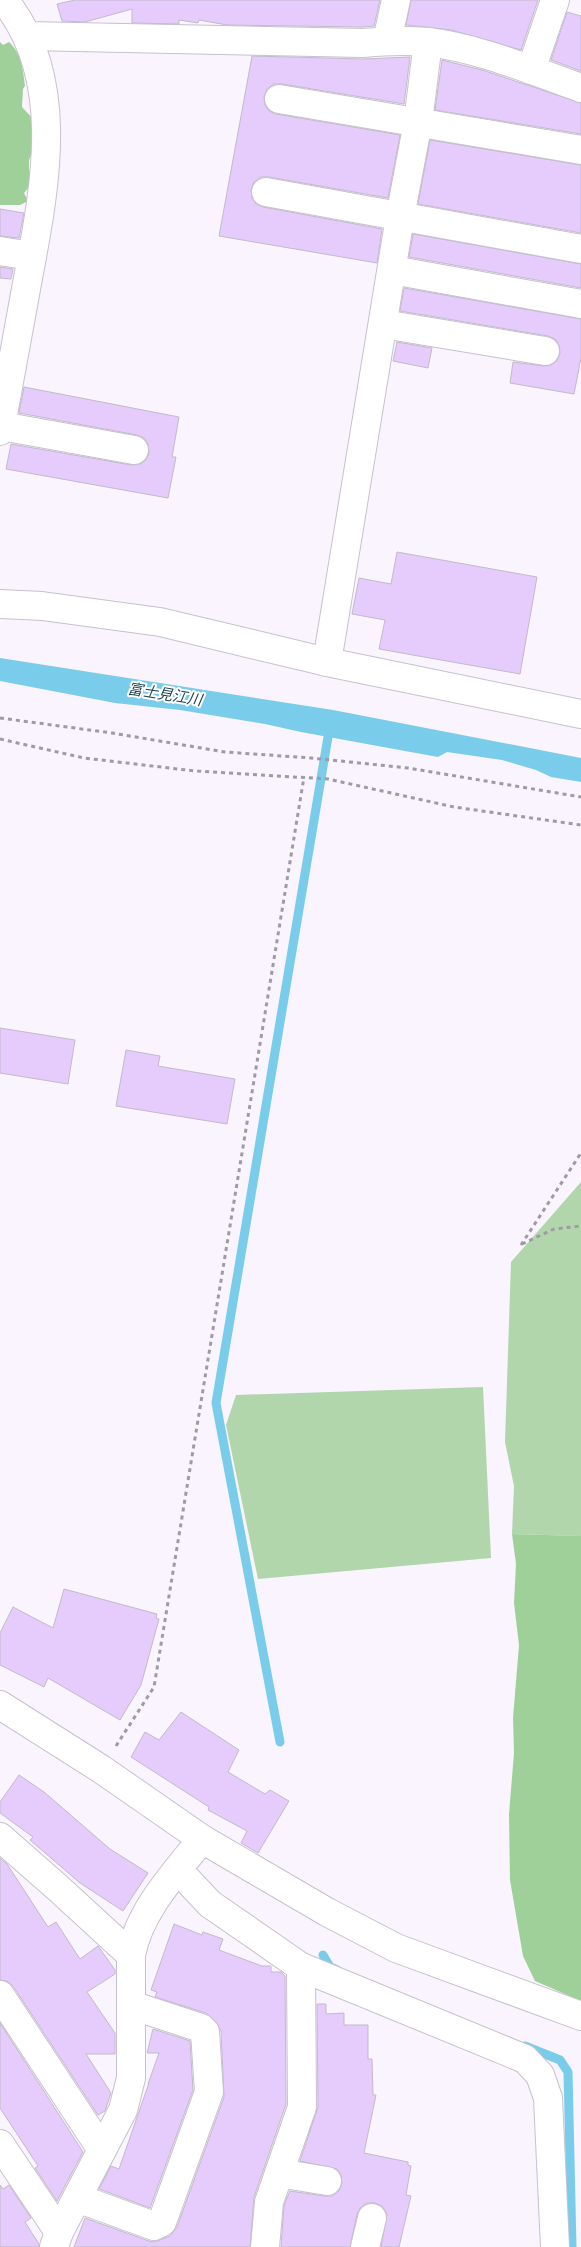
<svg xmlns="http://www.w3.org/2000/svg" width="581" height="2247" viewBox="0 0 581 2247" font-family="Manrope,'Noto Sans JP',sans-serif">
<rect width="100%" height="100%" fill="#f9f4fe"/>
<g fill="#b1d6ab">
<path d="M 581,1182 L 581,1536 L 512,1534 L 514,1486 L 505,1442 L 511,1262 Z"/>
<path d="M 483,1387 L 491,1558 L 258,1579 L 226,1425 L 236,1395 Z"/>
</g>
<g fill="#a0d09a">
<path d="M 0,42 L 3,45 L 9,42 C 22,54 23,70 25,86 L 23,89 L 22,107 L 34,120 L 34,148 L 29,160 L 29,170 L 32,176 L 31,185 L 24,193 L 28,201 L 20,205 L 0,205 Z"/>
<path d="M 512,1534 L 581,1536 L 581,2001 L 535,1981 L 523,1956 L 510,1880 L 509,1814 L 514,1753 L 513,1718 L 519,1645 L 514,1603 L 516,1564 Z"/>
</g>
<path fill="#79ccea" d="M 0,658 L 333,710 L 581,758 L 581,782 L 551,777 L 536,770 L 502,760 L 447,752 L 438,757 L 301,732 L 265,724 L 180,710 L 115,703 L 0,681 Z"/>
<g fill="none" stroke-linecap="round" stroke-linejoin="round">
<g stroke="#79ccea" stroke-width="9">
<path d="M 280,1742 L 216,1403 L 330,725"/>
<path d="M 323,1955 L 330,1967 L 337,1970"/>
<path d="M 525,2046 L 560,2060 L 568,2072 L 572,2247"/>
</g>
</g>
<g fill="#e6cbfd" stroke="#c1bbc7">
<path d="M 75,0 L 380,0 L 374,26 L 362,27 L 227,25 L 199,20 L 198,23 L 179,20 L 179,24 L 132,23 L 132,9 L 85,22 L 62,21 L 57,4 Z"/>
<path d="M 411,0 L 538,0 L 521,50 L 451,30 L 406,25 Z"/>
<path d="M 567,12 L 581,16 L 581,71 L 551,60 Z"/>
<path d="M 252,56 L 363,59 L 410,57 L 404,104 L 282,84 L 274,84 L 267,89 L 264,97 L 265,105 L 269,111 L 276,114 L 400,135 L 388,198 L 269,177 L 261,177 L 254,182 L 251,190 L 252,198 L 256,204 L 263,207 L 382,229 L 377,263 L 219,236 Z"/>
<path d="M 442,60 L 482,70 L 581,103 L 581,134 L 435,110 Z"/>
<path d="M 430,140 L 581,165 L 581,233 L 418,204 Z"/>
<path d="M 0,209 L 24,213 L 19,238 L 0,236 Z"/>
<path d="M 413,234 L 581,264 L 581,288 L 409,257 Z"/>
<path d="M 0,267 L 13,269 L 11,279 L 0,278 Z"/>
<path d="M 404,288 L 581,319 L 581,358 L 574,394 L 510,383 L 513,362 L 543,366 L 551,365 L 557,361 L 560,353 L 559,345 L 555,339 L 548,336 L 400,311 Z"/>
<path d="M 397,342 L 432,348 L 428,368 L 393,361 Z"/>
<path d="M 24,387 L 179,417 L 172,457 L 176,457 L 168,498 L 6,469 L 11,444 L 131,465 L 140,464 L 146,460 L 149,453 L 148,444 L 144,438 L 137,435 L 19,413 Z"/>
<path d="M 397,552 L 537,577 L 520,674 L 379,649 L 385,620 L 352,614 L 359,578 L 391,584 Z"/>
<path d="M 0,1028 L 75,1040 L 68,1084 L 0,1073 Z"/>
<path d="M 126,1050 L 160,1056 L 158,1066 L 235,1079 L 227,1124 L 116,1106 Z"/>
<path d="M 64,1589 L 157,1614 L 156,1618 L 159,1619 L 141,1685 L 120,1720 L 48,1678 L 44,1687 L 0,1665 L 0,1633 L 13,1607 L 53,1628 Z"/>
<path d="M 181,1712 L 239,1750 L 228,1772 L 265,1794 L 270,1790 L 289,1801 L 258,1853 L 241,1843 L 247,1831 L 208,1810 L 209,1807 L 131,1757 L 145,1732 L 159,1740 Z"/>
<path d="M 19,1775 L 44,1792 L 110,1849 L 148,1873 L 123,1911 L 80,1883 L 30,1840 L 33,1837 L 0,1813 L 0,1802 Z"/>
<path d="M 0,1858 L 7,1864 L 48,1927 L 56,1922 L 80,1959 L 98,1946 L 115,1970 L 115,1974 L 87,1992 L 115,2033 L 115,2054 L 86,2054 L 111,2093 L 105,2111 L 98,2115 L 13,1986 L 7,1981 L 0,1980 Z"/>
<path d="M 174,1924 L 202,1935 L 203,1932 L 223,1939 L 219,1950 L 262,1966 L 271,1966 L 271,1972 L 281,1972 L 285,1976 L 286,2104 L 254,2197 L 250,2247 L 74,2247 L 85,2218 L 149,2241 L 155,2242 L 170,2236 L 177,2227 L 224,2097 L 221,2031 L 216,2022 L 206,2013 L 155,1997 L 157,1992 L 151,1990 Z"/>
<path d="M 317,2004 L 326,2004 L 326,2014 L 344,2013 L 344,2025 L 368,2025 L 368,2059 L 372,2059 L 373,2095 L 376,2095 L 364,2153 L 408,2162 L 408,2165 L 411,2166 L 406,2195 L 411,2196 L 399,2247 L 381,2247 L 387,2214 L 382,2206 L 375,2203 L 367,2203 L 360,2208 L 357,2214 L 350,2247 L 281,2247 L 284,2205 L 290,2191 L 324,2196 L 332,2196 L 339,2191 L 342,2183 L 341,2175 L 337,2169 L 300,2161 L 318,2107 Z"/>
<path d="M 0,2023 L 83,2152 L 57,2201 L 35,2168 L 38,2166 L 0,2108 Z"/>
<path d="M 153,2029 L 190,2041 L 193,2090 L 150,2208 L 99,2189 L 111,2166 L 119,2169 L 149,2083 L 148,2084 L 159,2053 L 147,2053 Z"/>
<path d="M 0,2185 L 3,2189 L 9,2185 L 31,2218 L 25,2222 L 39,2244 L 39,2247 L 0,2247 Z"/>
</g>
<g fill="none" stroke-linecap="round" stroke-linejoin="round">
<g stroke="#c7c1cd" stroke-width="30">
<g id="minor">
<path d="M 28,36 L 363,43 C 384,41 406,40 428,42 C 479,48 533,71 581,88"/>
<path d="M 387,41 L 396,0"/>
<path d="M 531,70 L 555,0"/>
<path d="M 279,99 L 581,150"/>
<path d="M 266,192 L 581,249"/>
<path d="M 0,251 L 32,256"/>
<path d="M 392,270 L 581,304"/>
<path d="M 383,324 L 545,351"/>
<path d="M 1,426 L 134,450"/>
<path d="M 0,431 C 9,384 17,336 26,289 C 43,196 70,81 4,0"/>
<path d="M 0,604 L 42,606 L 160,622 L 327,662 L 581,714"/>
<path d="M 327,662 L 400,217 L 418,122 L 428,42"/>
<path d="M 0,1705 L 101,1769 L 202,1839 L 327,1912 L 396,1948 L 581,2016"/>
<path d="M 0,1837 L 58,1888 L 131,1955"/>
<path d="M 178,1870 L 210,1904 L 301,1967 L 302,2107 L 269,2202 L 265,2247"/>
<path d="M 301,1967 L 525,2059 L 540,2075 L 548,2098 L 555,2247"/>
<path d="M 0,1995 L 102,2150"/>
<path d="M 0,2144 L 59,2232"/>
<path d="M 279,2173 L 327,2181"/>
<path d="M 77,2198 L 154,2226 L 162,2222 L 209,2092 L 205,2032 L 201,2028 L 131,2005"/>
<path d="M 54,2247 L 59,2232 L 123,2110 L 131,2078 L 131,1955 C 139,1911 175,1873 202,1839"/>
<path d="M 365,2247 L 372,2218"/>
</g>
</g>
<g stroke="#9f9ba2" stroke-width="3" stroke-dasharray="4 4" stroke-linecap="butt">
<path d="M 0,718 L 112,733 L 225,752 L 311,758 L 408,768 L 581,797"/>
<path d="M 0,739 L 84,758 L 195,771 L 328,779 L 454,807 L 581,825"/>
<path d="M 522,1244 L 554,1229 L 581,1226"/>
<path d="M 521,1245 L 581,1153"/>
<path d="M 116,1746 L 154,1687 L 304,777"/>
</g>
<use href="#minor" stroke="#fff" stroke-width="28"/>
</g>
<g text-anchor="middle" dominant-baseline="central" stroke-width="4" stroke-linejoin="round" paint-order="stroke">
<g font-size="15" font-style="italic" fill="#1d4350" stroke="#fff">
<text transform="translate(165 694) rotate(9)">富士見江川</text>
</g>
</g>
</svg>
